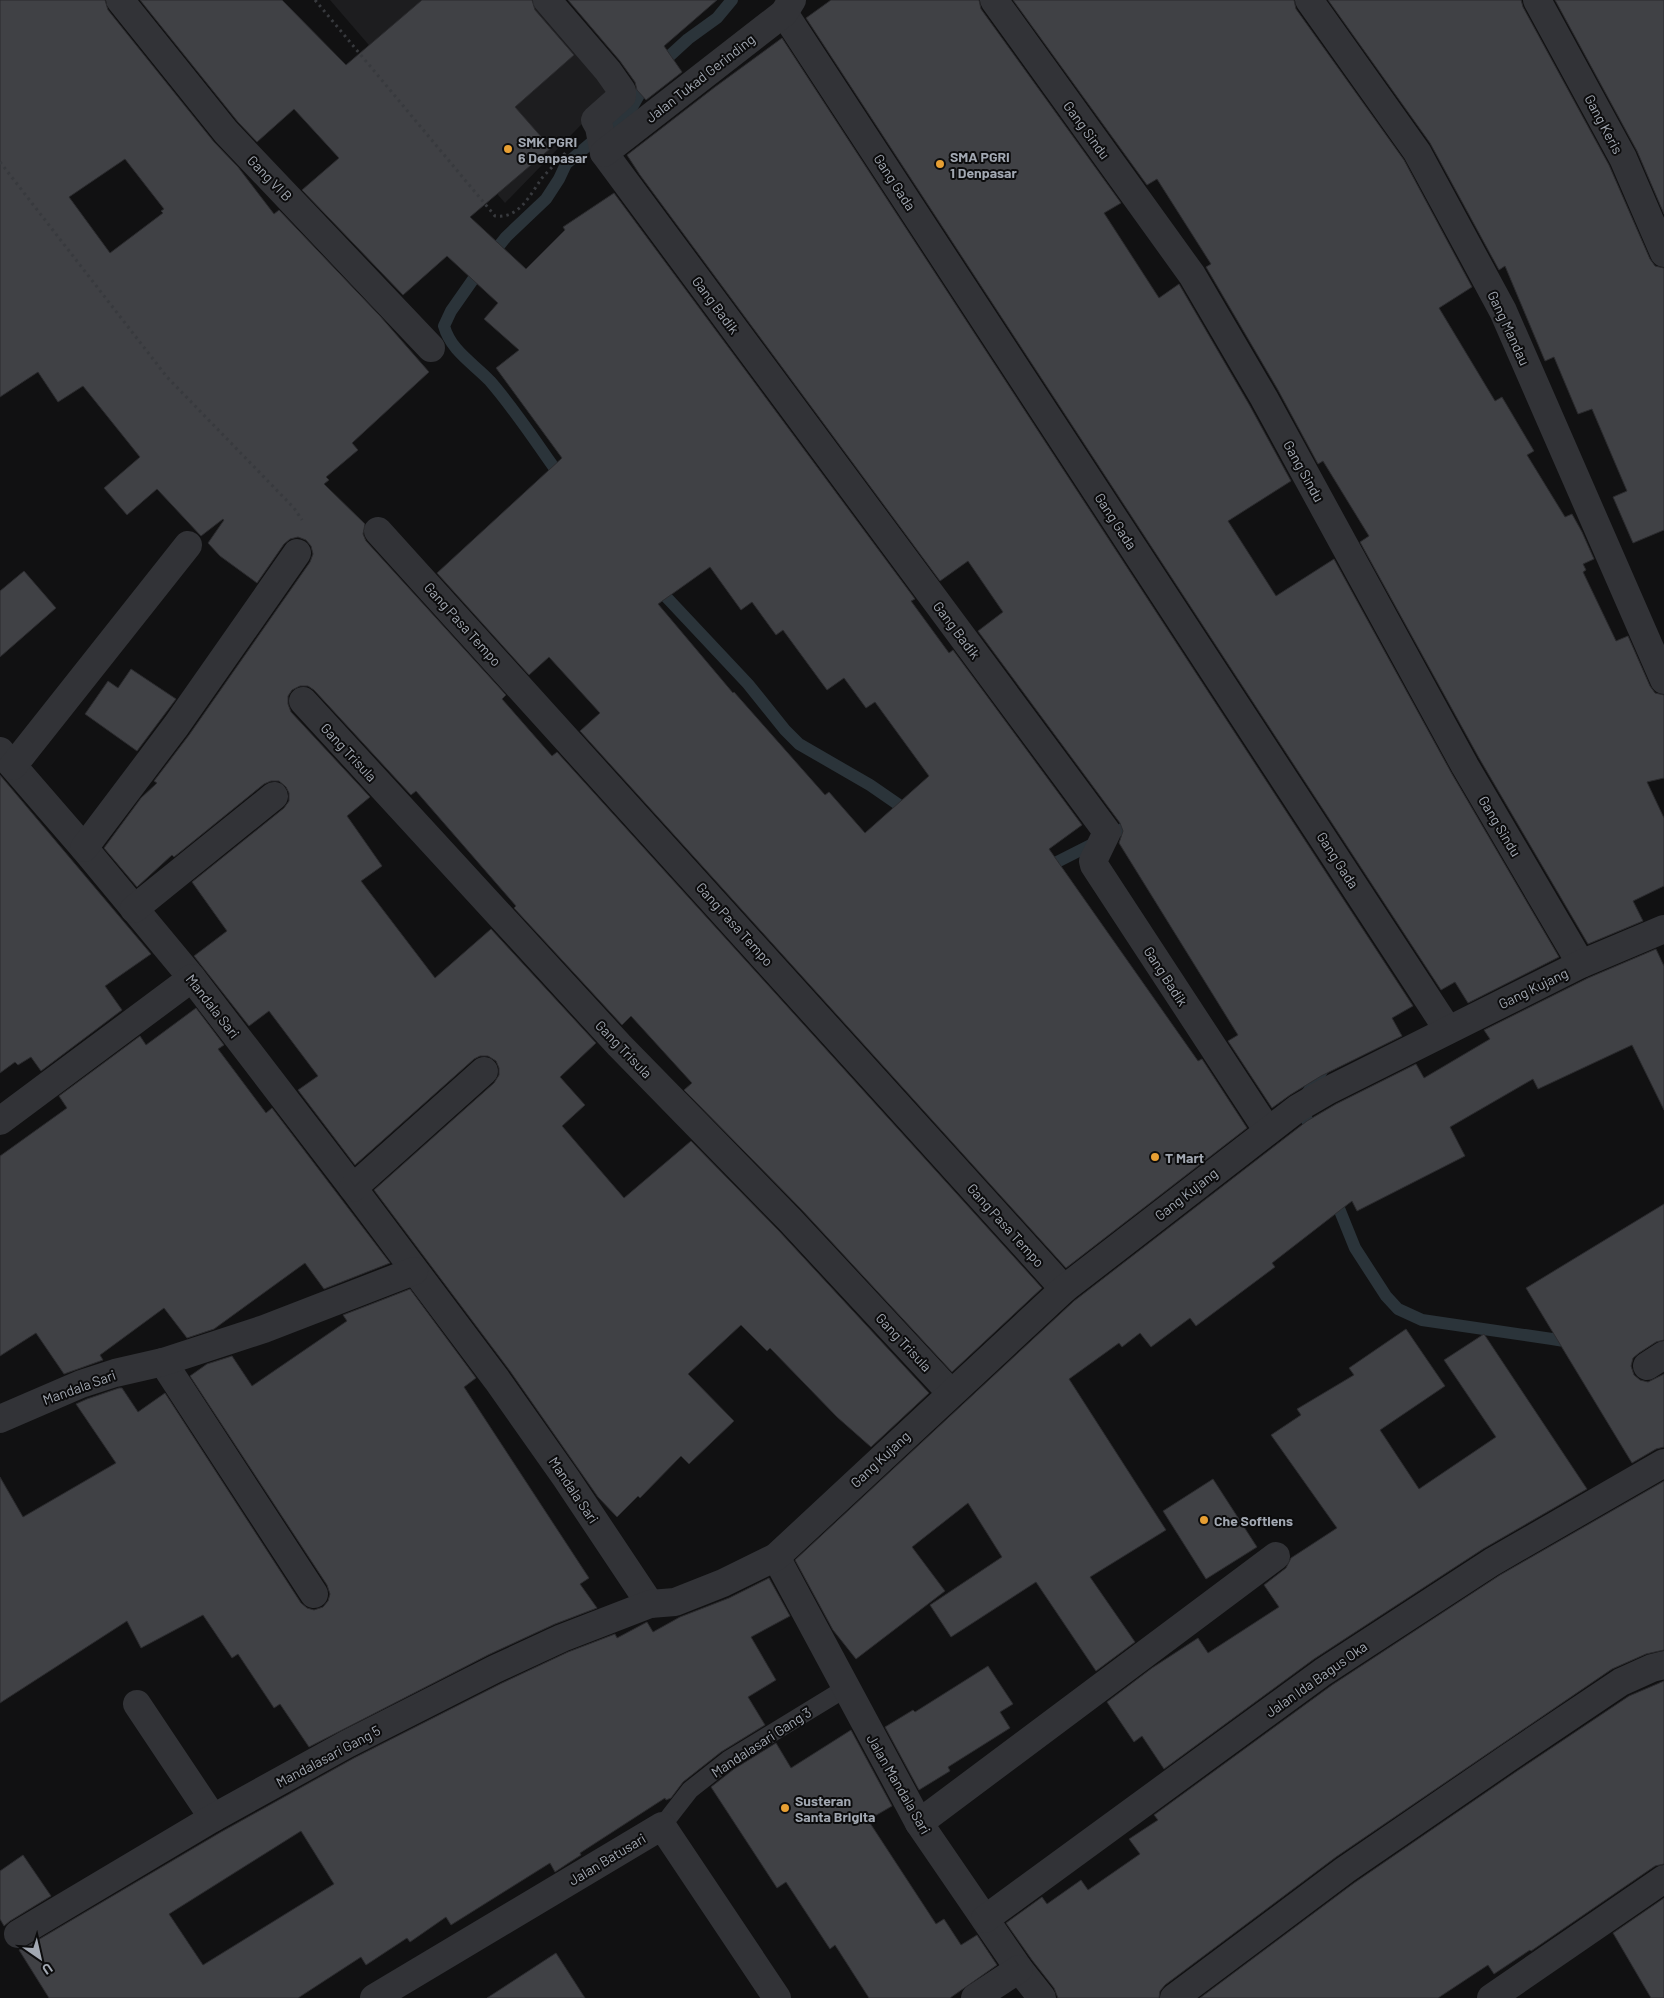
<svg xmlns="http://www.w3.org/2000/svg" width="1664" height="1998" viewBox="0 0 1664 1998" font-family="Barlow,sans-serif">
<rect width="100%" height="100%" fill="#111112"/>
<path fill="#1d1d1f" d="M 330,0 L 543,0 L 611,94 L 505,203 Z"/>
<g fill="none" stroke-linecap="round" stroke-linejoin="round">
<g stroke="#2b343a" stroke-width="12">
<path d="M 563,480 C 539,447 517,412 490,381 C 473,363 451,351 444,326 L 451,311 L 479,271 L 506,237 L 546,199 L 559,179 L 566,164 L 631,109 L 652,72 L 688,39 L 717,18 L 732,0"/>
<path d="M 655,585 L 748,684 L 785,730 L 799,744 L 870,785 L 912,814"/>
<path d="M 1042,868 L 1055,863 L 1136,822"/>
<path d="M 1313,1137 L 1303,1109 L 1306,1095 L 1326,1065"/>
<path d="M 1334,1196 L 1355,1248 L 1386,1296 L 1398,1309 L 1422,1320 L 1552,1339 L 1564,1341 L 1571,1347"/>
</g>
</g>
<g fill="#404145" stroke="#2b2b2e" fill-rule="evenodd">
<path d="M 0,0 L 105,0 L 108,10 L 214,142 L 238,167 L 274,214 L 279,210 L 380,316 L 429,372 L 352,443 L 358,450 L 326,477 L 329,480 L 324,484 L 365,524 L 363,534 L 366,541 L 506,695 L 502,699 L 552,756 L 557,752 L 1042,1288 L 952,1372 L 801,1209 L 684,1090 L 692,1083 L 631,1016 L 622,1025 L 514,908 L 516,906 L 416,791 L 411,795 L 314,690 L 308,686 L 300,686 L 292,690 L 288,696 L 288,704 L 291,712 L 370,797 L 347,816 L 382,866 L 361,881 L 435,978 L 491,929 L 596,1043 L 560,1077 L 585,1105 L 562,1126 L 624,1198 L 691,1141 L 779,1231 L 929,1393 L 871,1447 L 837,1417 L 770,1348 L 767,1351 L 741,1325 L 688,1374 L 734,1421 L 689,1464 L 681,1456 L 640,1498 L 638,1496 L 617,1517 L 598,1497 L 510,1371 L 374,1190 L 494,1083 L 499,1075 L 499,1068 L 496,1061 L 488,1056 L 480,1056 L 474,1059 L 355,1165 L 298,1090 L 318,1076 L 269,1011 L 249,1026 L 194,956 L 227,931 L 192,882 L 284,808 L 289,801 L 289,793 L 286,787 L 279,781 L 271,781 L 264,784 L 174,857 L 172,855 L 137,887 L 104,848 L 141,798 L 157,783 L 154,781 L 189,735 L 310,562 L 313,554 L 311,546 L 306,540 L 298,537 L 290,539 L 284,544 L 257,583 L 220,556 L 208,543 L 224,520 L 223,519 L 201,536 L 157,489 L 127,515 L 104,488 L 140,457 L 83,386 L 58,402 L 38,372 L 0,397 ZM 125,159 L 164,209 L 161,211 L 163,213 L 110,253 L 69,197 Z"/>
<path d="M 140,0 L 282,0 L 346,65 L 422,0 L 532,0 L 535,10 L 574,55 L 515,107 L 551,148 L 470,217 L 526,269 L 565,230 L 563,227 L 614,193 L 915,599 L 911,601 L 949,653 L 953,650 L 1082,825 L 1049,849 L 1198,1061 L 1202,1059 L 1247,1128 L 1066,1268 L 580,731 L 600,713 L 549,657 L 529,675 L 437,573 L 562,458 L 496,368 L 519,350 L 484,319 L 498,303 L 447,256 L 403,295 L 302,190 L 339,158 L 294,109 L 257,142 L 238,122 ZM 710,567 L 741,610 L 752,602 L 776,635 L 783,630 L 827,690 L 844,678 L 866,708 L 875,702 L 929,776 L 865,833 L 829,792 L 825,795 L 734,692 L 733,693 L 658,604 Z"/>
<path d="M 568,0 L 717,0 L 664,46 L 682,72 L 646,100 L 637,90 L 635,82 L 620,61 Z"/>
<path d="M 831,0 L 979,0 L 981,9 L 1121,203 L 1104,213 L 1159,298 L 1179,284 L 1250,406 L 1291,481 L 1228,521 L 1276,596 L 1334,559 L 1452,774 L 1559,957 L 1468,1003 L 1455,982 L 1441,990 L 806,18 Z"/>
<path d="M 1013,0 L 1294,0 L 1296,9 L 1404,160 L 1472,287 L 1439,308 L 1495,401 L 1502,397 L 1534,451 L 1527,455 L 1565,517 L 1572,514 L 1582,532 L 1594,559 L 1583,564 L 1586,570 L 1583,572 L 1616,641 L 1628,636 L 1650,686 L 1655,693 L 1664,695 L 1664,778 L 1647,782 L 1664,818 L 1664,886 L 1633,901 L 1643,921 L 1588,944 L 1479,758 L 1360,542 L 1369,536 L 1323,461 L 1318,464 L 1278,390 L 1206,267 L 1211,264 L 1157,179 L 1147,185 Z"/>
<path d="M 1328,0 L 1521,0 L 1523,7 L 1609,165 L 1650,259 L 1655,266 L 1664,268 L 1664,530 L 1633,543 L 1613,497 L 1627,491 L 1592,409 L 1578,414 L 1554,357 L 1545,361 L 1505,266 L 1499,270 L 1430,143 Z"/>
<path d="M 1555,0 L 1664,0 L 1664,214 L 1637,151 Z"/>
<path d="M 782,38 L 1413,1006 L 1392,1018 L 1402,1036 L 1321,1076 L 1290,1095 L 1272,1108 L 1228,1041 L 1238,1035 L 1119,843 L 1123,831 L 1120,823 L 978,631 L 1003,612 L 968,561 L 940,581 L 640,175 L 627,155 L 715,87 Z"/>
<path d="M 24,571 L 56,608 L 0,657 L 0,591 Z"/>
<path d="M 131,669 L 176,699 L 137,751 L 85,714 L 108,681 L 118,688 Z"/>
<path d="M 0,775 L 151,954 L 105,986 L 122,1010 L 41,1071 L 31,1057 L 18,1065 L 15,1062 L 0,1073 Z"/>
<path d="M 1656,949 L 1664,966 L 1664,1110 L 1632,1045 L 1538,1089 L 1533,1079 L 1450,1127 L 1465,1156 L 1357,1211 L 1352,1201 L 1272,1263 L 1275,1267 L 1196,1326 L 1190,1318 L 1151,1347 L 1140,1333 L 1122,1347 L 1119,1343 L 1069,1379 L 1166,1530 L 1090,1577 L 1135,1642 L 1096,1671 L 1036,1582 L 951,1637 L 930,1605 L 1002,1557 L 968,1503 L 912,1547 L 945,1591 L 856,1659 L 833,1630 L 795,1560 L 1074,1301 L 1307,1121 L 1336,1104 L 1416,1064 L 1424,1078 L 1490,1039 L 1484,1030 L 1588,978 Z"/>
<path d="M 196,1008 L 224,1045 L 218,1049 L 266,1113 L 272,1108 L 390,1263 L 324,1289 L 305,1263 L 214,1329 L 187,1338 L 164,1308 L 100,1355 L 103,1360 L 64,1374 L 36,1333 L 0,1356 L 0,1156 L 67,1108 L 59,1096 L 140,1036 L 146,1045 Z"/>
<path d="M 1664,1204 L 1664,1340 L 1656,1342 L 1639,1353 L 1633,1358 L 1631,1366 L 1634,1375 L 1640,1380 L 1648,1382 L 1664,1374 L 1664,1447 L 1656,1449 L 1632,1463 L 1526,1288 Z"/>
<path d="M 410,1289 L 476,1378 L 464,1387 L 589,1578 L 580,1584 L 597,1608 L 555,1624 L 488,1655 L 309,1747 L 280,1704 L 274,1708 L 238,1654 L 232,1658 L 203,1615 L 141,1648 L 127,1621 L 0,1703 L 0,1477 L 23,1517 L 116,1463 L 76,1404 L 87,1399 L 119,1388 L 122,1388 L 138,1412 L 165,1393 L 301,1603 L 307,1608 L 314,1610 L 323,1607 L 328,1601 L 330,1594 L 327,1585 L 190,1376 L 207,1364 L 232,1356 L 252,1386 L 347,1321 L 343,1315 Z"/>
<path d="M 1406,1329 L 1445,1386 L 1380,1430 L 1419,1489 L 1496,1437 L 1444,1360 L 1484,1334 L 1587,1489 L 1483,1549 L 1314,1659 L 1164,1769 L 1142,1736 L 1134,1742 L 1107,1702 L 1152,1668 L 1198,1638 L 1208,1653 L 1279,1607 L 1264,1585 L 1286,1568 L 1291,1558 L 1337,1528 L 1271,1435 L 1301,1415 L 1297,1409 L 1354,1375 L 1349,1368 Z"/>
<path d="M 1213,1479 L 1257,1547 L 1206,1579 L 1163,1511 Z"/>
<path d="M 1664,1481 L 1664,1650 L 1646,1654 L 1612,1669 L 1336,1857 L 1165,1985 L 1160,1991 L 1159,1998 L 1058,1998 L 1054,1988 L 1032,1960 L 1006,1923 L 1042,1897 L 1047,1904 L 1081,1880 L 1088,1890 L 1140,1854 L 1129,1839 L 1158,1820 L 1154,1815 L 1332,1685 L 1500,1575 Z"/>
<path d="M 769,1578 L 790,1616 L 751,1637 L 776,1680 L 748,1697 L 765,1725 L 721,1752 L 683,1782 L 671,1798 L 666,1800 L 665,1798 L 580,1853 L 581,1855 L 567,1864 L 555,1872 L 550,1863 L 451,1925 L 446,1917 L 410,1942 L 407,1938 L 366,1965 L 361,1957 L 298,1998 L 49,1998 L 19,1950 L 26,1947 L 221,1832 L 354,1758 L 502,1683 L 568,1652 L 615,1634 L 617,1638 L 647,1622 L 653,1632 L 680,1617 L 729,1598 ZM 301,1831 L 334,1884 L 203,1965 L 169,1914 Z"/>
<path d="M 988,1666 L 1013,1704 L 1000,1712 L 1010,1728 L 948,1767 L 950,1771 L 919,1790 L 885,1727 L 913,1710 L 915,1712 Z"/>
<path d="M 1664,1681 L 1664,1864 L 1655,1866 L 1531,1951 L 1530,1950 L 1494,1974 L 1488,1965 L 1438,1998 L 1200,1998 L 1354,1883 L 1517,1771 L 1629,1696 Z"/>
<path d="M 851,1730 L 892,1806 L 868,1820 L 936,1924 L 944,1919 L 961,1945 L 977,1935 L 997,1965 L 950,1998 L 869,1998 L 835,1945 L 830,1949 L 786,1882 L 777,1888 L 711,1787 L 734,1769 L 776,1743 L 791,1768 Z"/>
<path d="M 23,1855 L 51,1896 L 10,1921 L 4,1926 L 0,1919 L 0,1871 Z"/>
<path d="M 1664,1898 L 1664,1998 L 1651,1998 L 1613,1933 Z"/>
<path d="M 556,1953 L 585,1998 L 487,1998 Z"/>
</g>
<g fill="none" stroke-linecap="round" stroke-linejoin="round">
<g stroke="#383a3e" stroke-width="3" stroke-dasharray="2.5 4" stroke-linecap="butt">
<path d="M 315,0 L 495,216 C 519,219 530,195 542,178 C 550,169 559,160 567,151"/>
<path d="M 0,162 L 167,377 L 294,508 L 302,520"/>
</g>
<path stroke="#323337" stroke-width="18" d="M 662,1826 L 690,1790 L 728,1760 L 846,1688"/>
<g stroke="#323337" stroke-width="28">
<path d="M 120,0 L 226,132 L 431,348"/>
<path d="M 547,0 L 608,71 L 622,91 L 622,96 L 595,120 L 599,127 L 604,153 L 1107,832 L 1093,861 L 1094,865 L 1268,1131"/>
<path d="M 994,0 L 1192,275 L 1264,398 L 1465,766 L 1581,964"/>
<path d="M 1309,0 L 1417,152 L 1503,311 L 1664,680"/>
<path d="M 1537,0 L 1623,158 L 1664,253"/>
<path d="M 784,13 L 1448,1030"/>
<path d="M 604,153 L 784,13 L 792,0"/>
<path d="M 378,531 L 1064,1289"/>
<path d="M 303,701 L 619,1045 L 790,1220 L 951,1393"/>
<path d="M 0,751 L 84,848 L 192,978 L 353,1188 L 497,1380 L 566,1478 L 650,1604"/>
<path d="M 13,766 L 188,545"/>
<path d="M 84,848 L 176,726 L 297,553"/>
<path d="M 134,909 L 274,796"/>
<path d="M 0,1121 L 192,978"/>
<path d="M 353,1188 L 484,1071"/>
<path d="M 163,1362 L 314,1594"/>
<path d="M 1647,1366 L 1664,1355"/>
<path d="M 0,1419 L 81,1384 L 115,1373 L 163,1362 L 264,1329 L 414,1271"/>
<path d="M 776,1557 L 919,1823 L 1019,1969 L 1042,1998"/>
<path d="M 137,1704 L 213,1818"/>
<path d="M 919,1823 L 1276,1556"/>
<path d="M 985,1919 L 1323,1672 L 1492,1562 L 1664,1463"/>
<path d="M 18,1934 L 213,1818 L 347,1744 L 495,1669 L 562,1638 L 650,1604 L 675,1602 L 723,1583 L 776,1557 L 1064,1289 L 1298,1108 L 1329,1090 L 1581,964 L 1664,929"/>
<path d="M 374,1998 L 662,1826 L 777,1998"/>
<path d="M 975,1998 L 1019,1969"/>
<path d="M 1174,1998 L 1345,1870 L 1508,1758 L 1621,1682 L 1652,1668 L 1664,1665"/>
<path d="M 1491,1998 L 1664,1879"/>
</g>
</g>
<g fill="#e79f33" stroke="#0c0c0d" stroke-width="2">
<circle cx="508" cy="149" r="5"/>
<circle cx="940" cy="164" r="5"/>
<circle cx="1155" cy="1157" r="5"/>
<circle cx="1204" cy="1520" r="5"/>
<circle cx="785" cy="1808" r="5"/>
</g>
<g text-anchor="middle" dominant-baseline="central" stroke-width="4" stroke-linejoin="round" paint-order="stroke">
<g font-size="14" fill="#a2a8b2" stroke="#0c0c0d">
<text transform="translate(700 78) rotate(-38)">Jalan Tukad Gerinding</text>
<text transform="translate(1604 124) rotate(62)">Gang Keris</text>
<text transform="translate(1087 130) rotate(54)">Gang Sindu</text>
<text transform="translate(270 178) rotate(46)">Gang VI B</text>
<text transform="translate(895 182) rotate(57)">Gang Gada</text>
<text transform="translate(716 305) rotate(53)">Gang Badik</text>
<text transform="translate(1509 328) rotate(65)">Gang Mandau</text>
<text transform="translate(1304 471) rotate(61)">Gang Sindu</text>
<text transform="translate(1116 521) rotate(57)">Gang Gada</text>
<text transform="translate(463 624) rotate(48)">Gang Pasa Tempo</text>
<text transform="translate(957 630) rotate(53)">Gang Badik</text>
<text transform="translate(349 752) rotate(47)">Gang Trisula</text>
<text transform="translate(1500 826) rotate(59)">Gang Sindu</text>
<text transform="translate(1338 860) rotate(57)">Gang Gada</text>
<text transform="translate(735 924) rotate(48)">Gang Pasa Tempo</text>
<text transform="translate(1166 976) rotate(57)">Gang Badik</text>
<text transform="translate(1533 988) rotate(-26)">Gang Kujang</text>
<text transform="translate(213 1006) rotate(52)">Mandala Sari</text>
<text transform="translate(624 1049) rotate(46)">Gang Trisula</text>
<text transform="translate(1186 1194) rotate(-38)">Gang Kujang</text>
<text transform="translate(1006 1225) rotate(48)">Gang Pasa Tempo</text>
<text transform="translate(904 1342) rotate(47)">Gang Trisula</text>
<text transform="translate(79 1387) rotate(-20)">Mandala Sari</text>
<text transform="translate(880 1459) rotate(-43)">Gang Kujang</text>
<text transform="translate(574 1490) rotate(56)">Mandala Sari</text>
<text transform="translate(1316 1679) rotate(-35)">Jalan Ida Bagus Oka</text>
<text transform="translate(761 1742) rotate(-33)">Mandalasari Gang 3</text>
<text transform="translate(328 1756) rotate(-28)">Mandalasari Gang 5</text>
<text transform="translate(899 1784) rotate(60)">Jalan Mandala Sari</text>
<text transform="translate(607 1859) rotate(-31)">Jalan Batusari</text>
</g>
<g font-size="14" font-weight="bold" fill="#a2a8b2" stroke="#0c0c0d" text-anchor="start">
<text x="518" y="141">SMK PGRI<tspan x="518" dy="16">6 Denpasar</tspan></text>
<text x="950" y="156">SMA PGRI<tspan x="950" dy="16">1 Denpasar</tspan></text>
<text x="1165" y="1157">T Mart</text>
<text x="1214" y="1520">Che Softlens</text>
<text x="795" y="1800">Susteran<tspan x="795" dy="16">Santa Brigita</tspan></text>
</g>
</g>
<g transform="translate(40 1958) rotate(146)" stroke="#0c0c0d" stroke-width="4" paint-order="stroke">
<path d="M0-4L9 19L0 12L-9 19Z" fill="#a2a8b2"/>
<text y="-8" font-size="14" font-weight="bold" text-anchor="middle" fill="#a2a8b2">U</text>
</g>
</svg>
